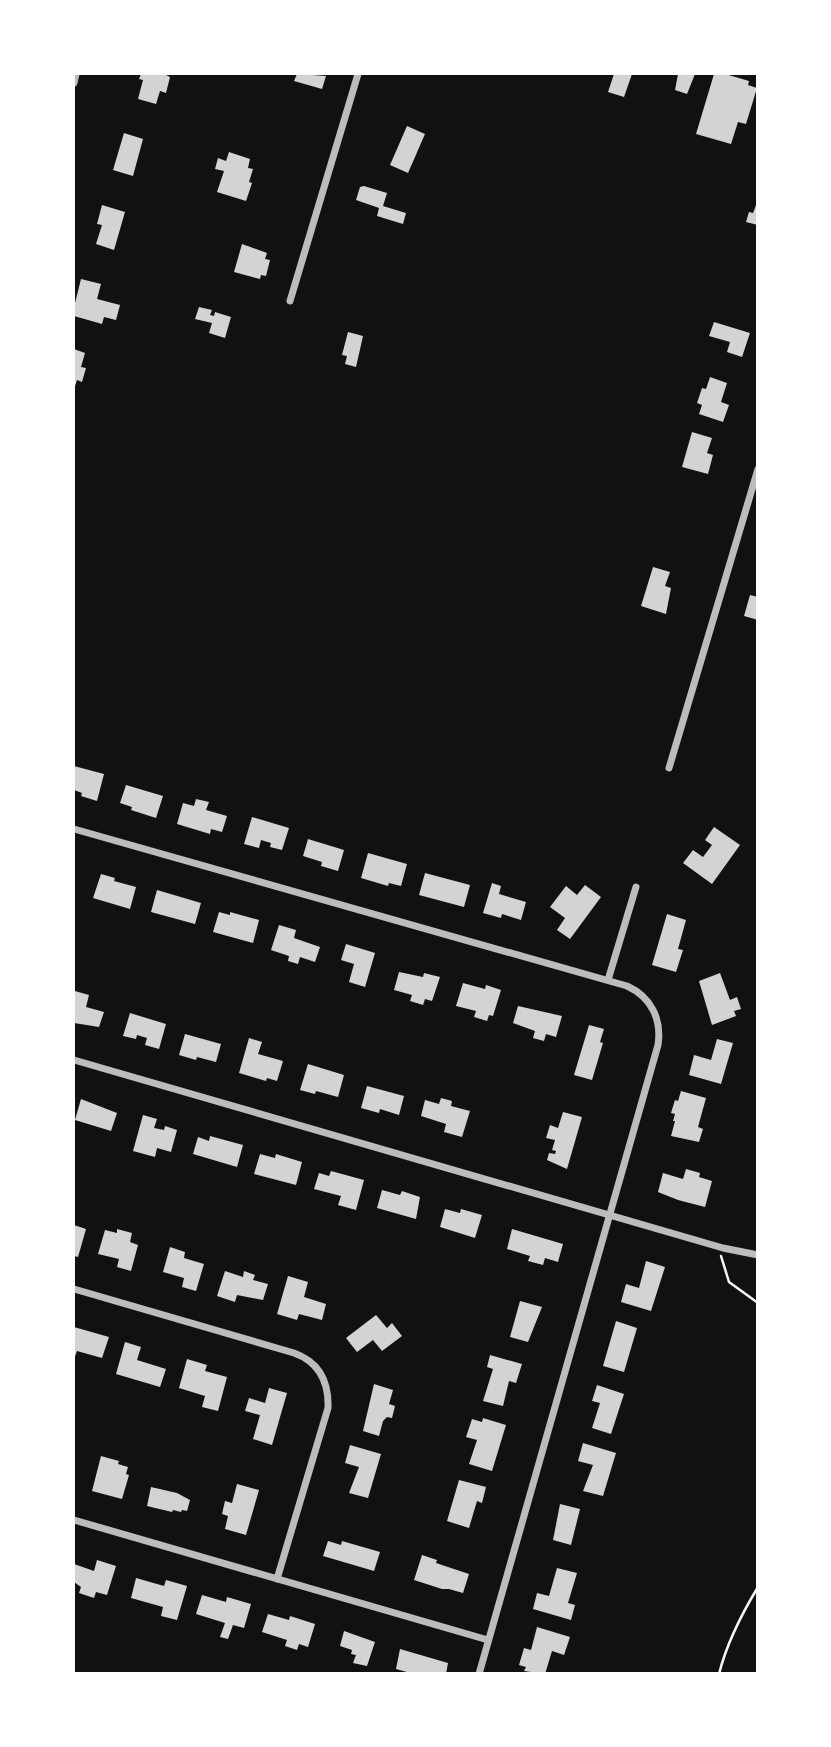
<svg xmlns="http://www.w3.org/2000/svg" width="831" height="1747" viewBox="0 0 831 1747" font-family="'Sofia Sans Condensed',sans-serif">
<rect width="100%" height="100%" fill="#111"/>
<g fill="#d3d3d3">
<path d="M 141,74 L 164,74 L 170,77 L 166,93 L 160,91 L 156,104 L 138,99 L 143,80 L 139,79 Z"/>
<path d="M 297,74 L 326,76 L 322,89 L 294,81 Z"/>
<path d="M 614,74 L 632,74 L 624,97 L 608,92 Z"/>
<path d="M 678,74 L 695,74 L 687,94 L 675,90 Z"/>
<path d="M 714,74 L 725,74 L 749,81 L 748,85 L 757,88 L 746,124 L 738,122 L 731,144 L 696,134 Z"/>
<path d="M 407,126 L 425,134 L 408,173 L 390,165 Z"/>
<path d="M 124,133 L 143,139 L 133,176 L 113,170 Z"/>
<path d="M 229,152 L 250,159 L 248,168 L 253,169 L 249,182 L 252,183 L 246,201 L 217,192 L 224,171 L 215,169 L 218,158 L 226,161 Z"/>
<path d="M 364,186 L 387,193 L 383,206 L 406,213 L 403,224 L 377,216 L 379,208 L 356,200 L 360,187 Z"/>
<path d="M 758,200 L 758,225 L 746,222 L 749,212 L 753,213 Z"/>
<path d="M 102,205 L 125,212 L 114,250 L 96,244 L 102,225 L 97,224 Z"/>
<path d="M 242,244 L 267,253 L 265,259 L 270,260 L 266,276 L 261,275 L 260,279 L 234,272 Z"/>
<path d="M 81,279 L 101,284 L 97,299 L 120,305 L 116,320 L 104,317 L 102,324 L 74,316 L 74,307 Z"/>
<path d="M 199,307 L 212,310 L 210,315 L 214,316 L 215,312 L 231,317 L 225,338 L 209,333 L 212,323 L 195,319 Z"/>
<path d="M 714,322 L 750,333 L 742,357 L 727,352 L 730,342 L 709,336 Z"/>
<path d="M 348,332 L 363,336 L 356,367 L 345,364 L 347,356 L 342,355 Z"/>
<path d="M 74,349 L 85,353 L 81,367 L 86,368 L 82,382 L 77,380 L 74,389 Z"/>
<path d="M 710,377 L 727,383 L 721,402 L 729,405 L 723,422 L 699,414 L 702,405 L 697,403 L 702,388 L 706,389 Z"/>
<path d="M 692,432 L 712,438 L 707,453 L 713,455 L 708,474 L 682,467 Z"/>
<path d="M 653,567 L 670,572 L 665,586 L 671,588 L 666,614 L 641,606 Z"/>
<path d="M 750,595 L 758,597 L 758,620 L 744,616 Z"/>
<path d="M 74,766 L 104,774 L 97,801 L 81,796 L 82,793 L 74,790 Z"/>
<path d="M 126,785 L 163,796 L 156,818 L 131,810 L 132,807 L 120,803 Z"/>
<path d="M 196,799 L 209,802 L 206,810 L 227,816 L 222,832 L 211,829 L 210,834 L 177,824 L 183,803 L 194,806 Z"/>
<path d="M 252,817 L 289,828 L 282,850 L 270,847 L 271,843 L 261,840 L 259,848 L 244,844 Z"/>
<path d="M 714,827 L 740,845 L 712,884 L 683,863 L 693,850 L 703,857 L 712,845 L 705,840 Z"/>
<path d="M 308,839 L 344,850 L 338,871 L 321,866 L 322,862 L 303,856 Z"/>
<path d="M 368,853 L 407,864 L 401,886 L 389,883 L 388,886 L 361,878 Z"/>
<path d="M 425,873 L 470,885 L 464,907 L 419,895 Z"/>
<path d="M 101,874 L 115,878 L 114,881 L 136,887 L 130,909 L 93,898 Z"/>
<path d="M 492,883 L 501,886 L 499,894 L 526,902 L 521,920 L 502,914 L 501,918 L 483,913 Z"/>
<path d="M 585,885 L 601,897 L 570,939 L 557,930 L 565,918 L 550,907 L 566,886 L 577,895 Z"/>
<path d="M 157,890 L 201,903 L 195,924 L 151,912 Z"/>
<path d="M 219,912 L 230,915 L 230,912 L 259,920 L 253,943 L 213,932 Z"/>
<path d="M 667,914 L 686,920 L 678,949 L 683,950 L 676,972 L 652,965 Z"/>
<path d="M 279,925 L 296,930 L 294,938 L 320,947 L 315,962 L 300,957 L 298,964 L 288,961 L 289,956 L 271,950 Z"/>
<path d="M 346,944 L 375,953 L 365,987 L 349,982 L 354,964 L 341,960 Z"/>
<path d="M 399,972 L 423,977 L 424,973 L 440,977 L 432,1001 L 425,999 L 423,1005 L 410,1001 L 412,995 L 394,990 Z"/>
<path d="M 720,973 L 730,1000 L 737,997 L 741,1009 L 734,1011 L 736,1016 L 712,1025 L 699,981 Z"/>
<path d="M 463,983 L 485,989 L 486,985 L 501,990 L 493,1016 L 489,1015 L 487,1021 L 474,1017 L 476,1011 L 456,1006 Z"/>
<path d="M 75,991 L 89,995 L 86,1007 L 104,1012 L 99,1027 L 74,1023 Z"/>
<path d="M 518,1006 L 562,1016 L 556,1037 L 546,1034 L 544,1041 L 533,1038 L 535,1031 L 513,1023 Z"/>
<path d="M 130,1013 L 166,1024 L 159,1049 L 145,1045 L 147,1038 L 137,1035 L 136,1039 L 123,1036 Z"/>
<path d="M 589,1025 L 604,1029 L 600,1042 L 603,1043 L 592,1080 L 574,1075 Z"/>
<path d="M 185,1034 L 221,1044 L 216,1062 L 197,1057 L 196,1060 L 179,1055 Z"/>
<path d="M 249,1038 L 262,1042 L 258,1054 L 283,1061 L 277,1081 L 267,1078 L 266,1081 L 239,1073 Z"/>
<path d="M 717,1039 L 733,1043 L 721,1084 L 689,1075 L 694,1055 L 711,1060 Z"/>
<path d="M 308,1064 L 344,1075 L 338,1097 L 316,1091 L 315,1094 L 300,1090 Z"/>
<path d="M 367,1086 L 404,1096 L 399,1115 L 380,1109 L 379,1113 L 361,1108 Z"/>
<path d="M 681,1091 L 706,1098 L 698,1127 L 703,1129 L 699,1142 L 671,1136 L 675,1121 L 673,1121 L 675,1114 L 671,1113 L 675,1100 L 678,1101 Z"/>
<path d="M 441,1098 L 452,1101 L 451,1106 L 470,1111 L 462,1137 L 444,1132 L 446,1124 L 421,1116 L 425,1100 L 439,1104 Z"/>
<path d="M 81,1099 L 117,1113 L 111,1131 L 75,1120 Z"/>
<path d="M 563,1112 L 582,1117 L 567,1169 L 547,1160 L 549,1153 L 555,1154 L 556,1151 L 552,1150 L 555,1140 L 546,1138 L 550,1125 L 558,1128 Z"/>
<path d="M 143,1115 L 157,1119 L 154,1128 L 164,1130 L 165,1126 L 177,1130 L 171,1152 L 157,1148 L 155,1157 L 133,1151 Z"/>
<path d="M 210,1136 L 243,1145 L 237,1167 L 193,1154 L 198,1137 L 209,1141 Z"/>
<path d="M 260,1154 L 275,1158 L 276,1154 L 302,1162 L 296,1185 L 254,1174 Z"/>
<path d="M 686,1169 L 700,1173 L 699,1177 L 712,1181 L 705,1207 L 678,1200 L 658,1192 L 663,1173 L 683,1179 Z"/>
<path d="M 331,1171 L 364,1180 L 356,1210 L 338,1205 L 341,1196 L 314,1189 L 319,1173 L 329,1176 Z"/>
<path d="M 382,1190 L 400,1195 L 402,1191 L 420,1197 L 416,1219 L 377,1208 Z"/>
<path d="M 445,1209 L 460,1213 L 461,1209 L 482,1215 L 475,1238 L 440,1227 Z"/>
<path d="M 74,1225 L 86,1229 L 78,1257 L 74,1256 Z"/>
<path d="M 117,1229 L 132,1233 L 130,1242 L 138,1245 L 131,1271 L 117,1267 L 119,1259 L 98,1254 L 105,1230 L 117,1233 Z"/>
<path d="M 512,1229 L 563,1244 L 558,1262 L 545,1258 L 543,1265 L 528,1261 L 530,1256 L 507,1249 Z"/>
<path d="M 170,1247 L 185,1252 L 184,1258 L 204,1264 L 196,1291 L 182,1287 L 184,1278 L 163,1272 Z"/>
<path d="M 646,1261 L 665,1267 L 651,1311 L 621,1302 L 626,1284 L 639,1288 Z"/>
<path d="M 225,1271 L 243,1277 L 244,1271 L 255,1275 L 253,1280 L 268,1284 L 263,1300 L 237,1295 L 235,1302 L 217,1296 Z"/>
<path d="M 288,1276 L 308,1282 L 304,1297 L 326,1304 L 322,1320 L 299,1314 L 297,1320 L 277,1314 Z"/>
<path d="M 520,1301 L 542,1307 L 528,1342 L 510,1337 Z"/>
<path d="M 376,1315 L 387,1328 L 392,1323 L 402,1336 L 382,1351 L 373,1340 L 357,1352 L 346,1338 Z"/>
<path d="M 616,1321 L 637,1328 L 624,1372 L 603,1366 Z"/>
<path d="M 74,1327 L 109,1337 L 102,1358 L 77,1351 L 74,1359 Z"/>
<path d="M 125,1342 L 141,1347 L 137,1360 L 166,1369 L 160,1387 L 116,1374 Z"/>
<path d="M 490,1355 L 522,1364 L 516,1383 L 509,1381 L 503,1406 L 483,1401 L 493,1369 L 487,1367 Z"/>
<path d="M 187,1359 L 207,1365 L 205,1371 L 227,1377 L 218,1411 L 202,1407 L 205,1396 L 179,1388 Z"/>
<path d="M 374,1384 L 393,1390 L 389,1404 L 395,1406 L 392,1418 L 387,1417 L 383,1421 L 379,1436 L 363,1431 Z"/>
<path d="M 597,1385 L 624,1394 L 611,1434 L 592,1428 L 600,1403 L 592,1401 Z"/>
<path d="M 269,1388 L 287,1393 L 272,1445 L 253,1439 L 260,1415 L 245,1411 L 249,1398 L 265,1403 Z"/>
<path d="M 483,1418 L 506,1425 L 492,1471 L 469,1464 L 477,1440 L 466,1437 L 472,1419 L 482,1422 Z"/>
<path d="M 583,1443 L 616,1453 L 603,1496 L 583,1491 L 593,1465 L 578,1461 Z"/>
<path d="M 350,1445 L 381,1454 L 368,1498 L 349,1493 L 359,1467 L 345,1463 Z"/>
<path d="M 101,1456 L 119,1461 L 118,1464 L 128,1467 L 126,1474 L 129,1475 L 122,1499 L 92,1491 Z"/>
<path d="M 459,1480 L 486,1487 L 482,1503 L 477,1501 L 469,1528 L 447,1521 Z"/>
<path d="M 237,1484 L 259,1490 L 246,1535 L 225,1529 L 228,1516 L 222,1514 L 225,1501 L 232,1503 Z"/>
<path d="M 151,1487 L 177,1493 L 190,1500 L 187,1511 L 182,1510 L 181,1512 L 173,1510 L 172,1512 L 147,1506 Z"/>
<path d="M 560,1504 L 580,1509 L 571,1545 L 553,1540 Z"/>
<path d="M 328,1541 L 341,1545 L 342,1541 L 380,1552 L 374,1571 L 323,1556 Z"/>
<path d="M 422,1555 L 437,1560 L 436,1563 L 469,1574 L 463,1593 L 449,1589 L 442,1589 L 414,1580 Z"/>
<path d="M 97,1560 L 116,1566 L 107,1595 L 96,1592 L 94,1598 L 79,1593 L 81,1587 L 74,1582 L 74,1564 L 94,1571 Z"/>
<path d="M 557,1568 L 577,1573 L 568,1603 L 575,1605 L 571,1620 L 533,1609 L 537,1593 L 549,1596 Z"/>
<path d="M 136,1578 L 164,1586 L 166,1580 L 187,1586 L 177,1620 L 161,1616 L 163,1607 L 131,1598 Z"/>
<path d="M 202,1595 L 226,1602 L 227,1597 L 251,1604 L 244,1628 L 233,1625 L 228,1639 L 220,1637 L 225,1623 L 196,1614 Z"/>
<path d="M 268,1614 L 289,1620 L 290,1616 L 315,1624 L 308,1647 L 299,1644 L 297,1650 L 285,1646 L 287,1640 L 262,1632 Z"/>
<path d="M 537,1627 L 570,1637 L 564,1655 L 552,1651 L 545,1674 L 524,1671 L 526,1667 L 519,1665 L 524,1648 L 531,1650 Z"/>
<path d="M 344,1631 L 375,1642 L 367,1666 L 353,1663 L 356,1655 L 351,1654 L 352,1650 L 340,1646 Z"/>
<path d="M 400,1649 L 448,1663 L 446,1674 L 414,1674 L 396,1669 Z"/>
</g>
<g fill="none" stroke-linecap="round" stroke-linejoin="round">
<g stroke="#f5f5f5" stroke-width="2.5">
<path d="M 721,1256 L 729,1282 L 758,1303"/>
<path d="M 719,1674 C 727,1642 741,1615 758,1587"/>
</g>
<g stroke="#bcbcbc" stroke-width="7">
<path d="M 74,83 L 76,74"/>
<path d="M 290,301 L 358,74"/>
<path d="M 669,768 L 758,469"/>
<path d="M 74,829 L 627,986 C 651,997 662,1019 658,1045 L 479,1674"/>
<path d="M 608,980 L 636,887"/>
<path d="M 74,1060 L 723,1248 L 758,1255"/>
<path d="M 74,1289 L 294,1353 C 319,1362 329,1381 328,1408 L 277,1579"/>
<path d="M 74,1520 L 488,1640"/>
</g>
</g>
<rect width="831" height="1747" fill="none" stroke="#ffffff" stroke-width="150"/>
</svg>
